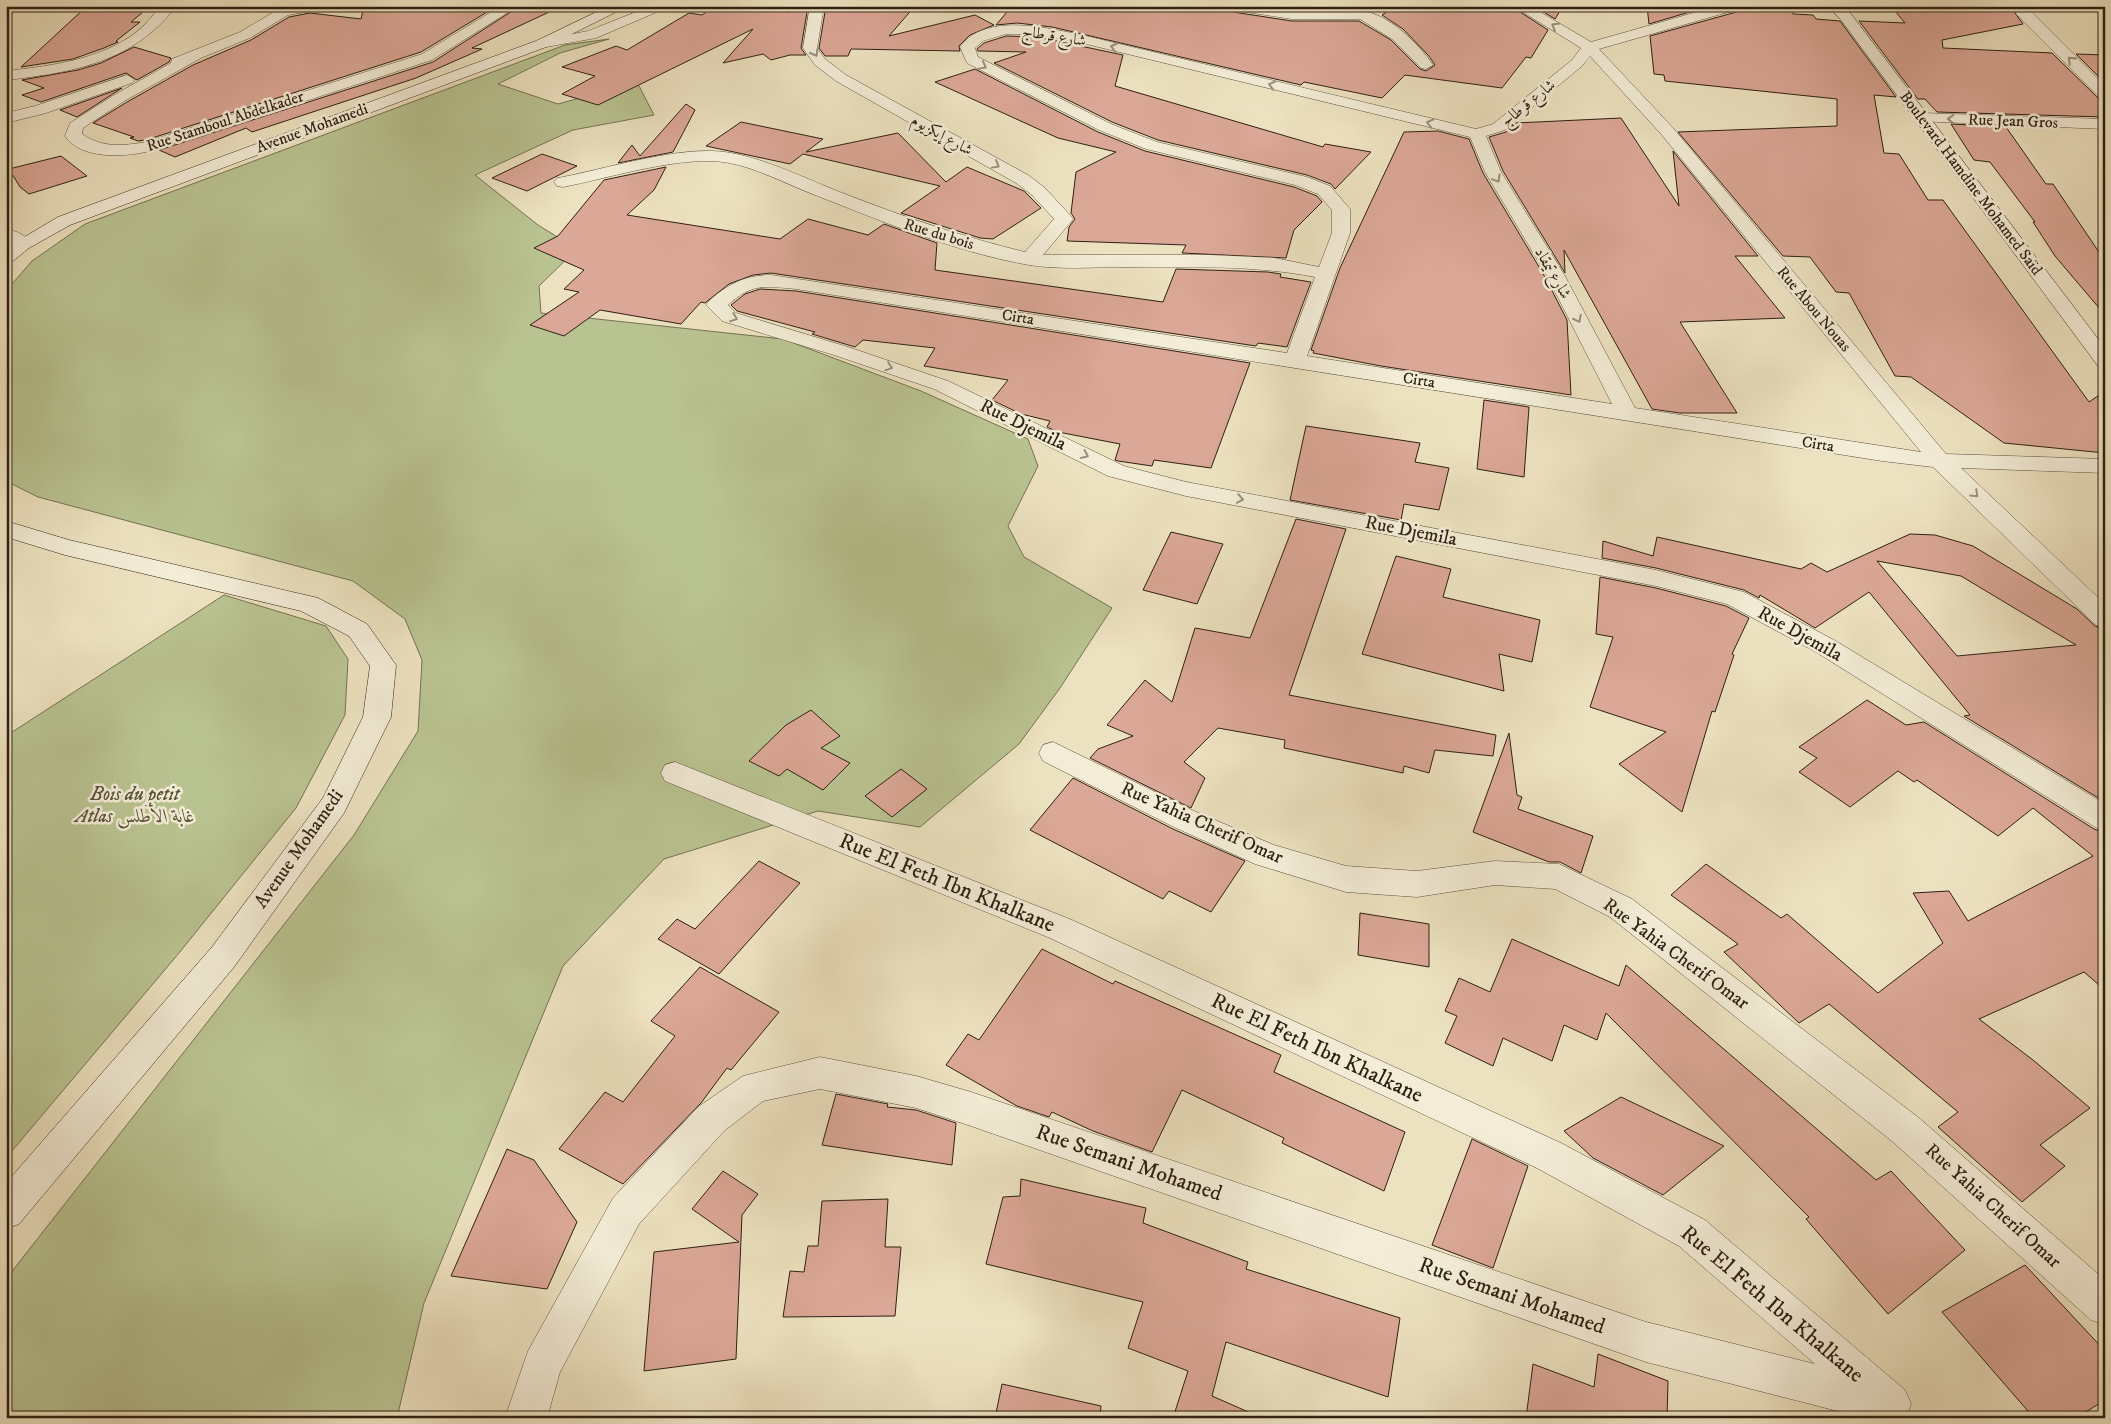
<svg xmlns="http://www.w3.org/2000/svg" width="2111" height="1424" viewBox="0 0 2111 1424" font-family="'IM FELL DW Pica',Amiri,serif">
<rect width="100%" height="100%" fill="#ede2c0"/>
<filter id="stains"><feTurbulence type="fractalNoise" baseFrequency=".004" numOctaves="4"/><feColorMatrix values="0 0 0 0 .2 0 0 0 0 .09 0 0 0 0 .02 0 0 0 .5 -.17"/></filter>
<radialGradient id="worn" r=".72"><stop offset=".6" stop-color="#630" stop-opacity="0"/><stop offset="1" stop-color="#630" stop-opacity=".3"/></radialGradient>
<g fill="#b9c391" stroke="#747252">
<path d="M 609,39 L 560,53 L 498,84 L 558,104 L 637,82 L 654,115 L 573,130 L 475,175 L 538,225 L 577,249 L 539,286 L 541,313 L 783,339 L 921,391 L 1028,439 L 1038,466 L 1008,526 L 1024,557 L 1112,608 L 1060,688 L 1019,744 L 920,827 L 818,811 L 664,859 L 563,966 L 424,1303 L 397,1418 L 6,1418 L 6,1279 L 354,835 L 418,731 L 422,660 L 405,619 L 353,581 L 38,497 L 6,481 L 6,291 L 32,261 L 85,224 L 565,45 Z"/>
<path d="M 224,595 L 326,626 L 348,659 L 345,715 L 296,808 L 179,953 L 6,1158 L 6,736 Z"/>
</g>
<g fill="#dba796" stroke="#2e2013" fill-rule="evenodd">
<path d="M 87,6 L 150,6 L 131,22 L 140,22 L 116,41 L 118,42 L 104,48 L 73,59 L 21,67 Z"/>
<path d="M 409,6 L 497,6 L 421,52 L 146,140 L 138,141 L 130,138 L 134,137 L 93,123 L 127,102 L 193,65 L 251,40 L 289,17 L 310,13 L 361,19 L 363,10 Z"/>
<path d="M 520,6 L 562,6 L 472,48 L 482,49 L 416,78 L 252,132 L 246,128 L 175,157 L 159,150 L 433,62 Z"/>
<path d="M 715,6 L 768,12 L 770,10 L 790,12 L 790,6 L 808,6 L 801,48 L 806,55 L 790,55 L 771,60 L 763,54 L 723,63 L 753,29 L 598,105 L 562,94 L 595,76 L 562,67 L 616,46 L 627,50 L 689,13 L 702,15 Z"/>
<path d="M 826,6 L 915,6 L 889,36 L 975,15 L 994,25 L 970,35 L 959,46 L 960,51 L 851,49 L 848,56 L 825,56 L 819,48 Z"/>
<path d="M 1012,6 L 1224,6 L 1233,12 L 1292,21 L 1359,21 L 1391,40 L 1420,69 L 1426,71 L 1435,65 L 1429,56 L 1403,29 L 1382,15 L 1396,6 L 1511,6 L 1548,30 L 1531,58 L 1526,57 L 1502,88 L 1405,75 L 1382,98 L 1304,82 L 1301,85 L 1052,27 L 1017,23 L 996,25 Z"/>
<path d="M 1263,6 L 1337,6 L 1341,9 L 1300,10 Z"/>
<path d="M 1534,6 L 1563,6 L 1555,19 Z"/>
<path d="M 1647,6 L 1710,6 L 1649,24 Z"/>
<path d="M 1743,6 L 1792,6 L 1793,14 L 1813,15 L 1816,19 L 1840,21 L 1896,97 L 1874,95 L 1884,153 L 1899,154 L 1928,200 L 1943,200 L 2089,402 L 2105,391 L 2105,453 L 2004,443 L 1911,377 L 1895,376 L 1849,293 L 1836,292 L 1810,257 L 1783,256 L 1678,132 L 1837,126 L 1837,99 L 1665,81 L 1664,75 L 1654,74 L 1650,36 L 1740,11 Z"/>
<path d="M 1940,6 L 2010,6 L 2023,24 L 1942,40 L 1943,48 L 2052,53 L 2099,99 L 2105,102 L 2105,117 L 1937,112 L 1925,99 L 1918,99 L 1859,21 L 1905,23 L 1895,11 L 1908,12 L 1906,9 L 1944,11 Z"/>
<path d="M 1006,36 L 1038,37 L 1123,55 L 1115,86 L 1323,147 L 1325,144 L 1371,152 L 1335,189 L 1331,184 L 1307,175 L 1158,140 L 1112,122 L 994,63 L 1026,52 L 978,51 L 977,49 L 984,43 Z"/>
<path d="M 134,47 L 171,58 L 169,62 L 137,80 L 126,73 L 41,102 L 22,95 L 44,88 L 22,80 L 78,70 L 101,63 Z"/>
<path d="M 2076,54 L 2105,55 L 2105,83 Z"/>
<path d="M 975,69 L 1098,132 L 1145,151 L 1294,187 L 1317,196 L 1322,202 L 1294,230 L 1286,258 L 1182,253 L 1186,245 L 1067,241 L 1069,227 L 1075,219 L 1071,213 L 1076,172 L 1116,152 L 1058,138 L 935,82 Z"/>
<path d="M 122,88 L 77,117 L 60,110 Z"/>
<path d="M 686,104 L 695,110 L 673,152 L 618,163 L 632,145 L 640,156 Z"/>
<path d="M 1621,118 L 1679,206 L 1673,151 L 1758,256 L 1735,256 L 1785,318 L 1680,322 L 1737,413 L 1680,413 L 1652,409 L 1564,250 L 1565,273 L 1503,171 L 1489,137 L 1506,132 L 1516,123 Z"/>
<path d="M 741,122 L 823,139 L 806,152 L 898,133 L 946,182 L 967,167 L 1024,191 L 1041,208 L 993,239 L 980,238 L 901,213 L 940,186 L 803,154 L 790,164 L 706,146 Z"/>
<path d="M 1951,124 L 2006,127 L 2046,184 L 2053,184 L 2105,261 L 2105,315 L 2055,256 L 2033,222 L 2035,222 L 1990,162 L 1974,160 Z"/>
<path d="M 1438,131 L 1469,139 L 1483,173 L 1545,277 L 1567,320 L 1571,395 L 1381,366 L 1313,353 L 1314,351 L 1311,350 L 1340,268 L 1404,132 Z"/>
<path d="M 542,154 L 577,166 L 527,191 L 492,178 Z"/>
<path d="M 61,156 L 87,176 L 29,194 L 20,187 L 9,169 Z"/>
<path d="M 666,167 L 654,190 L 627,215 L 780,239 L 808,219 L 868,235 L 884,224 L 937,243 L 935,270 L 1163,302 L 1176,269 L 1268,272 L 1281,274 L 1280,277 L 1311,282 L 1287,347 L 1258,343 L 1256,346 L 771,273 L 753,275 L 729,284 L 705,303 L 701,302 L 681,324 L 600,310 L 564,336 L 530,325 L 579,292 L 564,289 L 584,270 L 534,248 L 558,236 L 604,180 Z"/>
<path d="M 760,289 L 796,291 L 1250,363 L 1211,468 L 1154,460 L 1152,466 L 1118,461 L 1115,460 L 1120,444 L 1058,432 L 1047,427 L 1050,421 L 1021,414 L 992,400 L 1008,380 L 924,366 L 935,348 L 863,340 L 855,347 L 812,334 L 815,332 L 737,311 L 731,305 L 745,294 Z"/>
<path d="M 1484,400 L 1529,407 L 1524,477 L 1477,469 Z"/>
<path d="M 1306,426 L 1420,443 L 1415,462 L 1449,468 L 1439,510 L 1404,504 L 1401,520 L 1290,500 Z"/>
<path d="M 1296,519 L 1346,529 L 1289,695 L 1496,735 L 1493,756 L 1435,750 L 1429,773 L 1404,766 L 1403,773 L 1284,748 L 1285,740 L 1218,728 L 1184,762 L 1205,778 L 1191,808 L 1090,758 L 1098,749 L 1133,736 L 1107,725 L 1145,680 L 1172,702 L 1195,628 L 1250,638 Z"/>
<path d="M 1171,532 L 1223,544 L 1197,604 L 1143,590 Z"/>
<path d="M 1910,534 L 1935,535 L 1973,546 L 2077,609 L 2095,626 L 2105,630 L 2105,802 L 1964,716 L 1970,715 L 1869,592 L 1815,628 L 1760,595 L 1759,598 L 1744,590 L 1656,568 L 1602,558 L 1603,541 L 1653,556 L 1657,537 L 1801,569 L 1811,563 L 1827,572 ZM 1877,561 L 1961,576 L 2076,645 L 1957,656 Z"/>
<path d="M 1396,556 L 1451,569 L 1443,597 L 1540,620 L 1532,662 L 1499,654 L 1504,691 L 1362,654 Z"/>
<path d="M 1600,577 L 1656,588 L 1726,606 L 1749,618 L 1732,654 L 1734,655 L 1715,712 L 1712,711 L 1682,812 L 1619,764 L 1666,732 L 1590,707 L 1613,637 L 1596,634 Z"/>
<path d="M 1867,700 L 1906,725 L 1924,722 L 2094,829 L 2105,833 L 2105,990 L 2084,972 L 1979,1019 L 2033,1060 L 2090,1108 L 2040,1145 L 2065,1166 L 2022,1202 L 1938,1127 L 1958,1112 L 1829,1004 L 1799,1023 L 1724,952 L 1738,944 L 1671,895 L 1706,864 L 1781,918 L 1787,914 L 1878,993 L 1943,943 L 1913,893 L 1949,891 L 1968,921 L 2093,856 L 2033,808 L 1998,836 L 1917,780 L 1914,782 L 1898,771 L 1850,807 L 1799,772 L 1817,758 L 1799,747 Z"/>
<path d="M 811,710 L 840,736 L 821,748 L 850,763 L 823,790 L 787,769 L 779,776 L 749,761 L 786,725 Z"/>
<path d="M 1509,733 L 1517,795 L 1522,797 L 1518,809 L 1593,836 L 1581,873 L 1560,862 L 1549,862 L 1473,832 Z"/>
<path d="M 901,769 L 927,789 L 892,817 L 865,796 Z"/>
<path d="M 1073,778 L 1173,829 L 1245,861 L 1211,912 L 1169,891 L 1163,899 L 1030,830 Z"/>
<path d="M 759,861 L 800,883 L 719,974 L 658,939 L 677,919 L 695,929 Z"/>
<path d="M 1360,913 L 1429,924 L 1429,967 L 1358,955 Z"/>
<path d="M 1512,939 L 1619,986 L 1626,965 L 1876,1180 L 1891,1171 L 1965,1250 L 1888,1314 L 1806,1219 L 1809,1217 L 1606,1013 L 1597,1040 L 1564,1025 L 1552,1061 L 1503,1038 L 1493,1066 L 1445,1043 L 1457,1016 L 1445,1011 L 1459,978 L 1490,992 Z"/>
<path d="M 1042,949 L 1113,984 L 1115,981 L 1281,1055 L 1274,1072 L 1405,1132 L 1384,1191 L 1282,1143 L 1284,1138 L 1182,1090 L 1152,1152 L 1093,1131 L 1052,1112 L 1049,1117 L 1017,1106 L 946,1065 L 968,1034 L 979,1040 Z"/>
<path d="M 700,967 L 779,1012 L 731,1070 L 727,1068 L 701,1103 L 623,1184 L 559,1149 L 605,1092 L 623,1102 L 675,1036 L 651,1021 Z"/>
<path d="M 836,1094 L 888,1104 L 887,1107 L 916,1110 L 956,1123 L 952,1165 L 822,1145 Z"/>
<path d="M 1621,1097 L 1724,1146 L 1663,1195 L 1593,1158 L 1564,1131 Z"/>
<path d="M 1472,1139 L 1528,1166 L 1493,1268 L 1432,1245 Z"/>
<path d="M 507,1149 L 534,1160 L 577,1222 L 547,1289 L 451,1276 Z"/>
<path d="M 723,1171 L 758,1194 L 742,1215 L 736,1359 L 644,1371 L 654,1252 L 739,1242 L 692,1209 Z"/>
<path d="M 1021,1179 L 1146,1208 L 1143,1223 L 1248,1262 L 1246,1269 L 1400,1318 L 1388,1397 L 1226,1342 L 1212,1396 L 1262,1418 L 1173,1418 L 1188,1371 L 1128,1348 L 1143,1302 L 986,1264 L 1003,1197 L 1020,1196 Z"/>
<path d="M 888,1199 L 885,1247 L 901,1247 L 895,1316 L 783,1317 L 790,1271 L 804,1272 L 808,1246 L 818,1246 L 822,1201 Z"/>
<path d="M 2025,1265 L 2105,1351 L 2105,1400 L 2076,1418 L 2034,1418 L 1942,1312 Z"/>
<path d="M 1598,1354 L 1668,1381 L 1667,1418 L 1526,1418 L 1533,1364 L 1594,1387 Z"/>
<path d="M 1002,1384 L 1101,1406 L 1100,1418 L 995,1418 Z"/>
</g>
<g fill="none" stroke-linecap="round" stroke-linejoin="round">
<g stroke="#5e503e" stroke-width="1">
<g id="street">
<path d="M 161,6 L 176,6 C 135,62 71,73 6,80 L 6,71 C 50,66 98,60 134,34 C 145,26 152,16 161,6 Z"/>
<path d="M 293,6 L 325,6 L 323,9 L 288,15 L 250,38 L 201,58 L 126,100 L 83,128 L 82,134 C 102,148 123,146 146,142 L 422,54 L 501,6 L 518,6 L 432,60 L 154,150 C 128,157 82,161 65,136 L 70,123 L 116,94 L 171,63 L 172,59 L 240,32 L 279,9 Z"/>
<path d="M 651,6 L 671,6 L 596,38 L 541,48 L 534,44 L 541,40 L 588,31 Z"/>
<path d="M 810,6 L 824,6 L 817,48 L 825,59 L 846,75 L 1028,175 L 1044,187 L 1070,215 L 1073,219 L 1070,223 L 1043,255 L 1211,255 L 1275,258 L 1319,267 L 1332,233 L 1332,210 L 1318,194 L 1295,185 L 1146,149 L 1099,130 L 967,63 L 960,47 C 985,12 1047,28 1082,35 L 1476,129 L 1493,124 L 1572,60 L 1581,48 L 1513,6 L 1530,6 L 1591,42 L 1718,6 L 1741,6 L 1739,9 L 1599,49 L 1673,128 L 1946,454 L 2105,459 L 2105,473 L 1961,468 L 2105,604 L 2105,628 L 2096,625 L 1933,467 L 1882,461 L 796,289 C 765,286 752,283 728,305 L 736,313 L 848,347 L 948,381 L 1124,466 L 1186,482 L 1656,570 L 1744,592 L 1834,640 L 2105,804 L 2105,831 L 2095,827 L 1816,652 L 1727,604 L 1656,586 L 1186,496 L 1108,476 L 934,389 L 834,355 L 722,321 L 706,305 L 709,301 C 728,284 745,275 771,275 L 1287,353 L 1315,277 C 1253,265 1190,267 1126,267 C 1094,267 1061,270 1029,265 C 955,252 884,222 815,195 C 783,183 747,162 712,161 C 666,160 608,178 563,187 L 557,186 L 554,182 L 557,178 L 563,177 C 608,168 666,150 712,151 C 754,152 805,179 845,194 C 904,217 963,237 1025,252 L 1054,219 L 1032,195 L 1016,183 L 836,81 L 815,65 L 803,48 ZM 1006,34 L 1038,35 L 1082,43 L 1470,137 L 1485,172 L 1547,276 L 1612,404 L 1307,356 L 1350,233 L 1350,209 L 1330,186 L 1307,177 L 1157,142 L 1111,124 L 978,57 L 975,48 L 983,41 ZM 1590,56 L 1661,134 L 1921,452 L 1635,408 L 1565,276 L 1501,172 L 1486,136 L 1505,130 L 1582,66 Z"/>
<path d="M 1226,6 C 1249,6 1269,9 1291,11 C 1314,13 1338,9 1361,11 C 1388,13 1419,44 1433,65 L 1426,69 L 1421,68 L 1392,39 L 1360,19 L 1292,19 L 1233,10 Z"/>
<path d="M 2012,6 L 2026,6 L 2105,86 L 2105,100 L 2100,98 L 2017,15 Z"/>
<path d="M 127,75 L 135,80 L 132,83 L 46,113 L 6,123 L 6,113 L 35,106 Z"/>
<path d="M 1922,113 L 2105,119 L 2105,129 L 1916,121 L 1914,118 Z"/>
<path d="M 6,229 C 17,231 26,235 32,244 L 29,248 L 17,248 L 6,240 Z"/>
<path d="M 1053,742 L 1194,811 L 1274,845 L 1346,866 L 1417,871 L 1495,861 L 1559,864 L 1632,899 L 1919,1118 L 2105,1280 L 2105,1325 L 2091,1320 L 1893,1142 L 1610,917 L 1555,889 L 1495,885 L 1417,897 L 1346,892 L 1255,864 L 1174,827 L 1043,761 L 1039,753 L 1043,745 Z"/>
<path d="M 675,762 L 1072,920 L 1561,1143 L 1705,1220 L 1905,1390 L 1911,1404 L 1906,1418 L 1865,1418 L 1646,1362 L 971,1126 L 916,1108 L 820,1089 L 763,1101 L 724,1131 L 639,1224 L 560,1372 L 547,1418 L 505,1418 L 528,1351 L 613,1198 L 698,1107 L 743,1076 L 820,1057 L 916,1076 L 971,1092 L 1646,1322 L 1815,1364 L 1679,1246 L 1535,1167 L 1050,938 L 665,781 L 661,773 L 665,765 Z"/>
</g>
</g>
<g stroke="#2e2013" stroke-width="1">
<g id="secondary">
<path d="M 609,6 L 628,6 L 546,47 L 70,225 L 29,248 L 13,261 L 6,263 L 6,248 L 58,217 L 536,41 Z"/>
<path d="M 1828,6 L 1843,6 L 1851,14 L 2105,348 L 2105,368 L 2098,366 L 1841,20 Z"/>
<path d="M 6,521 L 69,540 L 318,598 L 367,624 L 396,665 L 391,717 L 344,813 L 234,967 L 19,1224 L 6,1229 L 6,1183 L 212,947 L 323,798 L 363,717 L 370,666 L 349,636 L 301,611 L 65,555 L 6,537 Z"/>
</g>
</g>
<use href="#street" fill="#f3ecd6" fill-rule="evenodd"/>
<use href="#secondary" fill="#f3ecd6" fill-rule="evenodd"/>
</g>
<defs><path id="oneway-chevron" d="M-2-3.5L2.5 0L-2 3.5" fill="none" stroke-width="1.6" stroke-linecap="round" stroke-linejoin="round" transform="scale(1.25)"/></defs>
<g stroke="#9a907e">
<use href="#oneway-chevron" transform="translate(1555 26) rotate(-149)"/>
<use href="#oneway-chevron" transform="translate(1114 47) rotate(-166)"/>
<use href="#oneway-chevron" transform="translate(815 53) rotate(60)"/>
<use href="#oneway-chevron" transform="translate(2071 60) rotate(-136)"/>
<use href="#oneway-chevron" transform="translate(983 66) rotate(29)"/>
<use href="#oneway-chevron" transform="translate(1272 85) rotate(-166)"/>
<use href="#oneway-chevron" transform="translate(1951 119) rotate(-178)"/>
<use href="#oneway-chevron" transform="translate(1430 123) rotate(-166)"/>
<use href="#oneway-chevron" transform="translate(996 165) rotate(29)"/>
<use href="#oneway-chevron" transform="translate(1497 179) rotate(59)"/>
<use href="#oneway-chevron" transform="translate(734 318) rotate(21)"/>
<use href="#oneway-chevron" transform="translate(1578 319) rotate(63)"/>
<use href="#oneway-chevron" transform="translate(889 367) rotate(19)"/>
<use href="#oneway-chevron" transform="translate(1085 455) rotate(25)"/>
<use href="#oneway-chevron" transform="translate(1975 494) rotate(44)"/>
<use href="#oneway-chevron" transform="translate(1240 499) rotate(11)"/>
</g>
<g text-anchor="middle" dominant-baseline="central" stroke-width="5" stroke-linejoin="round" paint-order="stroke">
<g font-size="16" fill="#2e2013" stroke="#f3ecd6">
<text transform="translate(1054 36) rotate(9)">شارع قرطاج</text>
<text transform="translate(1528 103) rotate(-39)">شارع قرطاج</text>
<text transform="translate(225 121) rotate(-18)">Rue Stamboul Abdelkader</text>
<text transform="translate(2013 121) rotate(2)">Rue Jean Gros</text>
<text transform="translate(312 128) rotate(-20)">Avenue Mohamedi</text>
<text transform="translate(942 135) rotate(29)">شارع إيكزيوم</text>
<text transform="translate(1971 183) rotate(53)">Boulevard Hamdine Mohamed Saïd</text>
<text transform="translate(939 234) rotate(17)">Rue du bois</text>
<text transform="translate(1553 273) rotate(60)">شارع تيمقاد</text>
<text transform="translate(1814 309) rotate(50)">Rue Abou Nouas</text>
<text transform="translate(1018 317) rotate(9)">Cirta</text>
<text transform="translate(1419 380) rotate(9)">Cirta</text>
<text transform="translate(1818 444) rotate(9)">Cirta</text>
</g>
<g font-size="19" fill="#2e2013" stroke="#f3ecd6">
<text transform="translate(1023 425) rotate(26)">Rue Djemila</text>
<text transform="translate(1411 531) rotate(11)">Rue Djemila</text>
<text transform="translate(1800 634) rotate(29)">Rue Djemila</text>
<text transform="translate(1202 823) rotate(24)">Rue Yahia Cherif Omar</text>
<text transform="translate(299 849) rotate(-55)">Avenue Mohamedi</text>
<text transform="translate(1676 954) rotate(36)">Rue Yahia Cherif Omar</text>
<text transform="translate(1993 1206) rotate(42)">Rue Yahia Cherif Omar</text>
</g>
<g font-size="19" font-style="italic" fill="#585139" stroke="#f3ecd6">
<text x="135" y="794">Bois du petit<tspan x="135" dy="22">Atlas غابة الأطلس</tspan></text>
</g>
<g font-size="22" fill="#2e2013" stroke="#f3ecd6">
<text transform="translate(947 883) rotate(22)">Rue El Feth Ibn Khalkane</text>
<text transform="translate(1317 1048) rotate(25)">Rue El Feth Ibn Khalkane</text>
<text transform="translate(1129 1163) rotate(19)">Rue Semani Mohamed</text>
<text transform="translate(1512 1296) rotate(19)">Rue Semani Mohamed</text>
<text transform="translate(1772 1304) rotate(40)">Rue El Feth Ibn Khalkane</text>
</g>
</g>
<rect width="2111" height="1424" fill="none" stroke="#ede2c0" stroke-width="25"/>
<rect x="8" y="8" width="2096" height="1409" fill="none" stroke="#2e2013" stroke-width="2.5"/>
<rect x="12" y="12" width="2086" height="1399" fill="none" stroke="#2e2013"/>
<rect width="100%" height="100%" filter="url(#stains)"/>
<rect width="100%" height="100%" fill="url(#worn)"/>
</svg>
